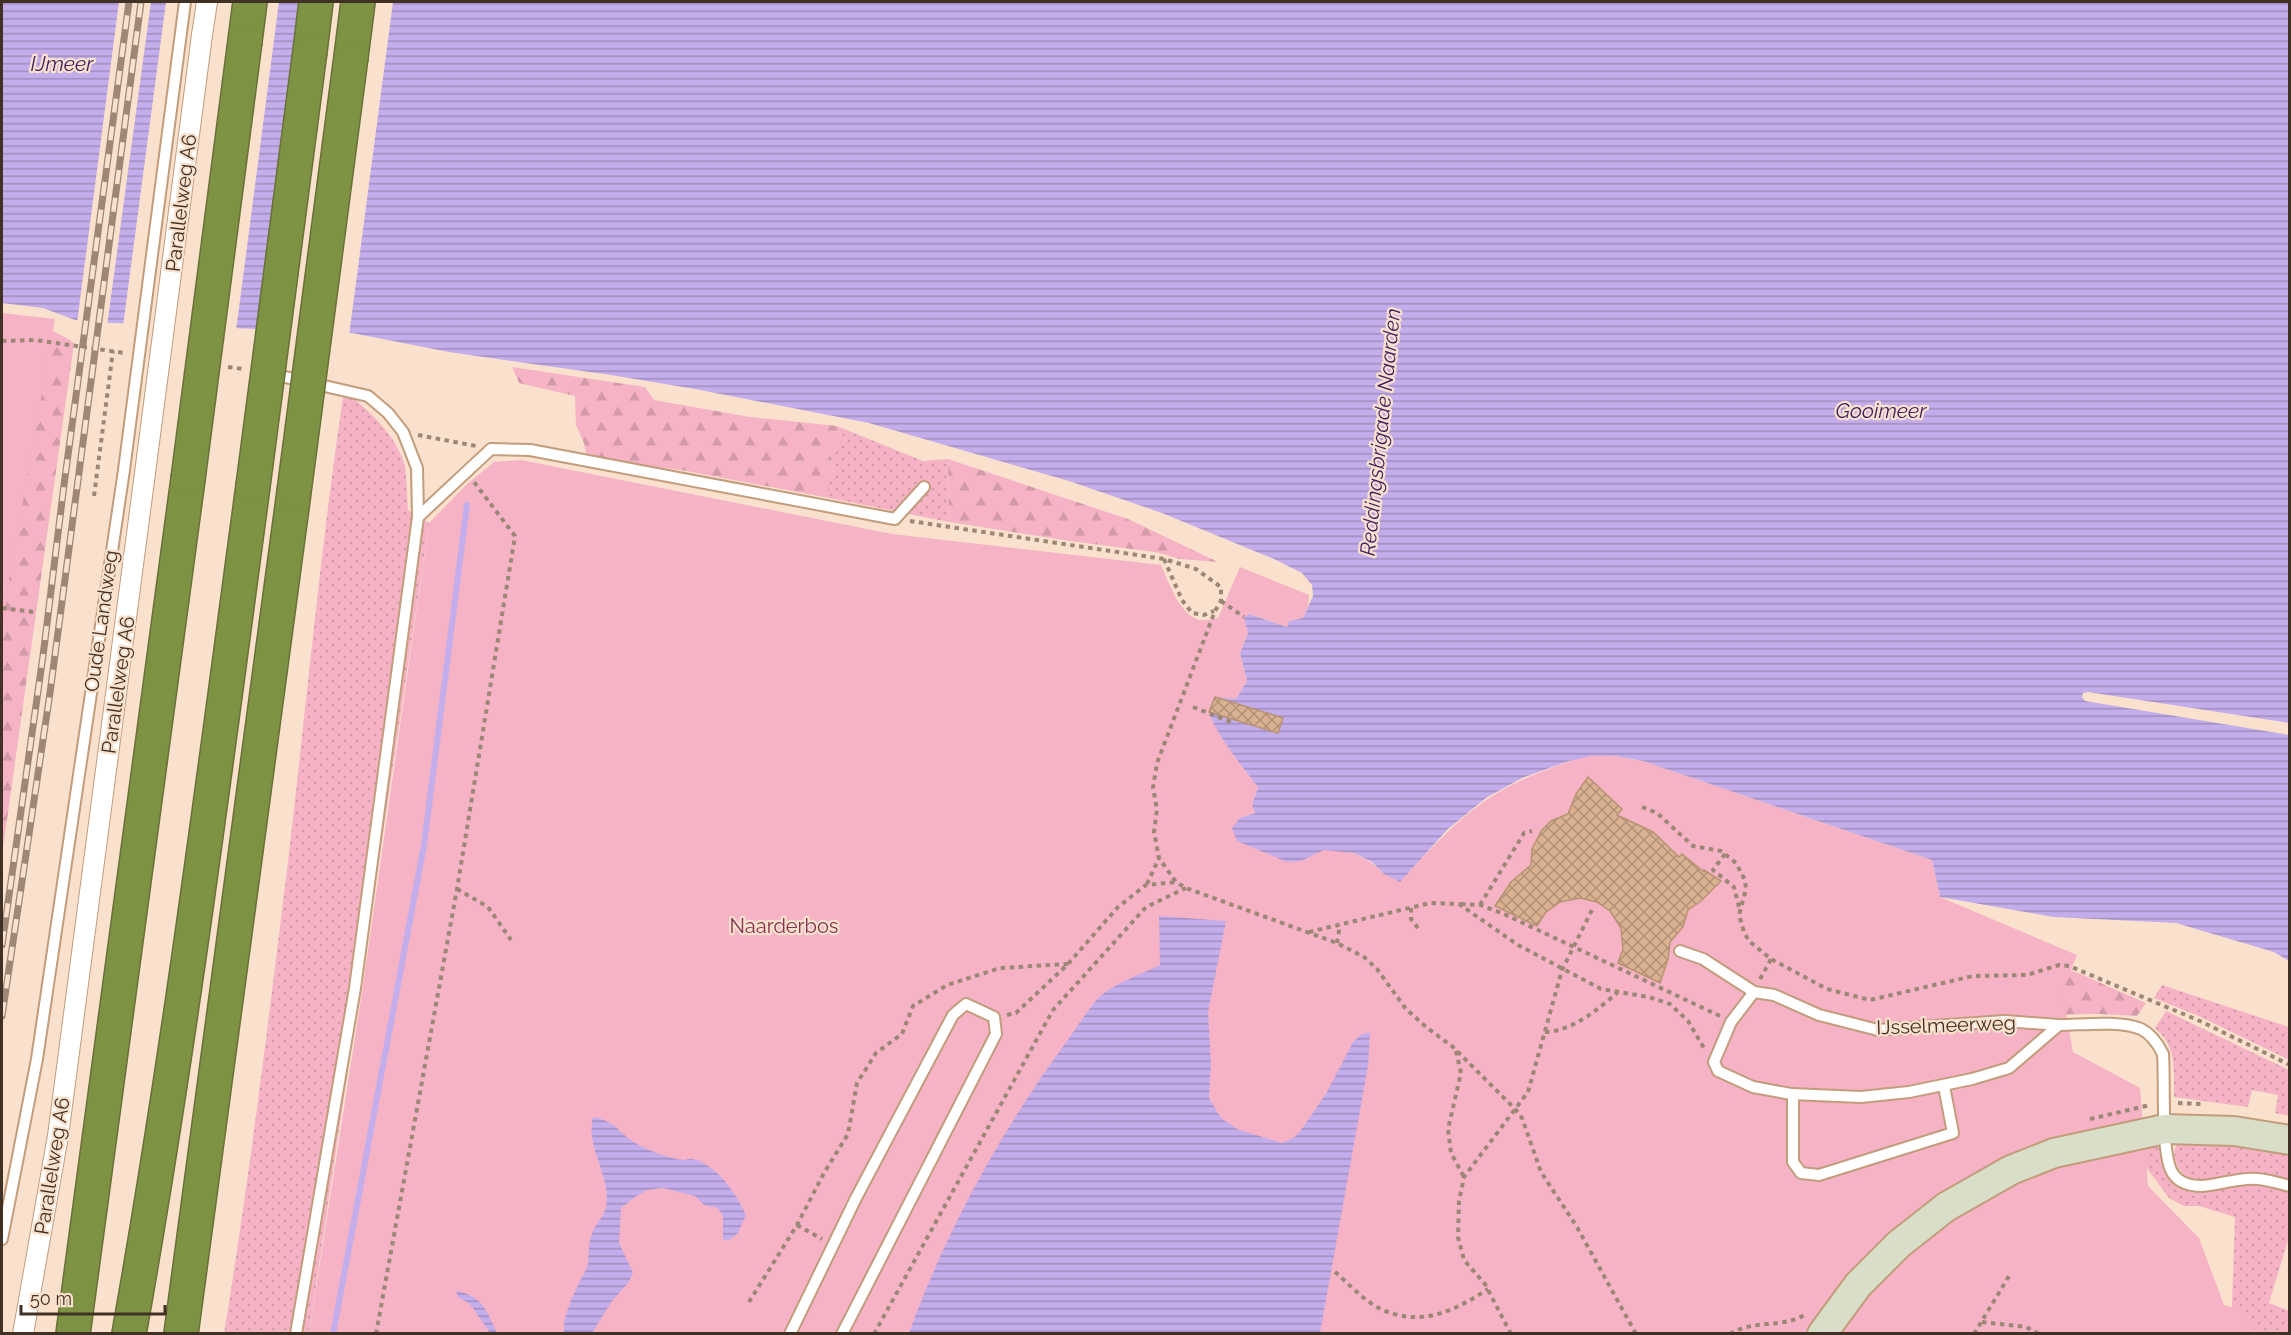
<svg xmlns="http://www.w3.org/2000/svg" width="2291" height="1335" viewBox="0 0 2291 1335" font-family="Raleway,sans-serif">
<defs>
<pattern id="grass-dots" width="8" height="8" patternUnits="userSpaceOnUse" patternTransform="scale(1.5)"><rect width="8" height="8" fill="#f5b3c5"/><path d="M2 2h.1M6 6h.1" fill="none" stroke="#d39aa9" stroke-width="1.8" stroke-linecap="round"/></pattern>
<pattern id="forest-firs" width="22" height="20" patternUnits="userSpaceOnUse" patternTransform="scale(1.5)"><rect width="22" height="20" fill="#f5b3c5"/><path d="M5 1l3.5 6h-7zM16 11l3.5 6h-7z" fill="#d39aa9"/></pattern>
<pattern id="water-rules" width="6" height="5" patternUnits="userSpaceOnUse" patternTransform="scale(1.5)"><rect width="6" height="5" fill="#c3adea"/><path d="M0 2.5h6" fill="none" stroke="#a08dbd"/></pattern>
<pattern id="building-cross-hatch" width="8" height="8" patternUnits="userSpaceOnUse" patternTransform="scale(1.5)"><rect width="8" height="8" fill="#dab291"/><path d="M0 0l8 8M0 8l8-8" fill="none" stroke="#b29176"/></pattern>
</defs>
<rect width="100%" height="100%" fill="#fae1cd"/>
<g fill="url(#grass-dots)">
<path d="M 344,391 C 367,408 399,438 405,467 C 407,481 407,496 408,510 L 429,523 L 309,1333 L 224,1334 C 249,1180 268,1025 287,870 C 306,710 320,550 344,391 Z"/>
<path d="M 837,426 L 923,461 L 948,459 L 949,522 L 829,498 L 829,481 L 834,474 L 830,453 L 846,442 Z"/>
<path d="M 2162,985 L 2289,1027 L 2289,1060 L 2201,1017 L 2154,998 Z"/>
<path d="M 2166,1011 L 2289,1070 L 2289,1116 L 2275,1113 L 2278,1095 L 2252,1090 L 2248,1107 L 2174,1097 C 2173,1069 2178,1048 2155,1028 Z"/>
<path d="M 2181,1139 L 2289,1150 L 2289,1181 C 2276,1179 2262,1174 2248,1174 C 2223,1173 2186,1194 2175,1160 C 2173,1152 2175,1145 2181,1139 Z"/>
<path d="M 2156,1144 C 2169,1154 2160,1173 2175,1185 C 2199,1204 2225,1182 2252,1184 C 2265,1184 2278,1189 2289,1192 L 2289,1237 L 2269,1303 L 2289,1311 L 2289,1333 L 2231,1333 L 2235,1217 L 2199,1206 L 2184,1206 L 2169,1198 L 2146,1167 L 1956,1210 Z"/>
</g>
<g fill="url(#forest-firs)">
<path d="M 2,319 C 29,323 51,327 74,343 L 2,855 Z"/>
<path d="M 512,367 L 645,387 L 654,400 L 750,417 L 837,426 L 846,442 L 830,453 L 834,474 L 829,481 L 829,498 L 681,470 L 625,463 L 586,453 L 584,443 L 576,425 L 575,396 L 519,383 Z"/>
<path d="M 948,459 L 1128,519 L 1218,562 L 1180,559 L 1155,552 L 1070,541 L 949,522 Z"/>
<path d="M 2068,970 L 2078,973 L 2146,1003 L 2137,1016 L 2100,1014 L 2013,1015 Z"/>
</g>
<g fill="#f5b3c5">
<path d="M 2,313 L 55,319 L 2,620 Z"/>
<path d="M 521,460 L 892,534 L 1161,565 C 1169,582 1179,614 1199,620 C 1205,621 1212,619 1218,618 L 1240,567 L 1309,595 L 1308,606 L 1303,618 L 1289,621 L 1287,627 L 1251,614 L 1248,633 L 1240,653 L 1247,681 L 1236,699 L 1212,720 L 1234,755 L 1258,787 L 1252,805 L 1255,813 L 1240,818 L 1301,861 C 1307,858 1315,852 1322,850 C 1344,844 1370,859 1384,874 L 1409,872 C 1452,826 1483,793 1544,771 C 1559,765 1575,758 1592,756 C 1609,754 1626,758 1643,761 L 1932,860 L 1940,897 L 2077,955 L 2062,992 L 2073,1052 L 2140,1088 L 2148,1186 L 2199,1238 L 2224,1305 L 2237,1309 L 2257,1333 L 309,1334 L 362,992 L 429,523 L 466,485 L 494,462 Z"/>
</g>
<g fill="url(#water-rules)">
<path d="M 2,2 L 2289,2 L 2289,961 L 2274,952 L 2176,923 L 2054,917 L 1940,897 L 1932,860 L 1643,761 L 1615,756 L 1592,756 L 1569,761 L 1522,778 L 1486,798 L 1448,829 L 1400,882 L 1384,874 L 1372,862 L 1354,853 L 1324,850 L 1301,861 L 1287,862 L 1237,841 L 1232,828 L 1240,818 L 1255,813 L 1252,805 L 1258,787 C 1248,774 1208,724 1210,711 C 1210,707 1213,701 1215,697 L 1236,699 L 1247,681 L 1240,653 L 1248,633 L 1244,617 L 1250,614 L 1287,627 L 1289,621 L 1303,618 L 1313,596 L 1312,585 L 1302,573 L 1274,559 L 1162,513 L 1069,481 L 869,423 L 695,389 L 611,375 L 449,352 L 352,333 L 90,322 L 75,320 L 43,308 L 2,303 Z"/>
<path d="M 1159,916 L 1226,921 L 1208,1012 L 1211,1064 L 1209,1098 L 1221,1118 L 1237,1129 L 1282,1143 L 1295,1137 L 1304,1126 L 1327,1092 L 1353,1042 L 1362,1034 L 1370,1033 L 1368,1066 L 1320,1333 L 909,1333 C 947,1229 1001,1131 1067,1041 C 1076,1029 1092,1002 1103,994 C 1116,983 1144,973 1160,965 Z"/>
<path d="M 593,1117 C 619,1122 618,1134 639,1145 C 650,1151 671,1159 683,1160 C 686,1160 689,1158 692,1159 C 716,1163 737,1195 746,1215 L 738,1233 L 729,1240 L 723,1240 L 723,1216 L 718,1208 L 704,1205 L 695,1196 L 663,1188 L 647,1190 L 635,1197 L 621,1208 L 619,1243 L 633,1273 L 628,1283 L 612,1301 L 592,1333 L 564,1333 C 562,1319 572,1298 578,1285 C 581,1278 586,1271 588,1264 C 589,1253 588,1242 593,1231 C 596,1223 604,1217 606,1207 C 612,1177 585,1148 593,1117 Z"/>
<path d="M 456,1291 C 483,1296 486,1310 497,1333 L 490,1333 L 470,1304 L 458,1297 Z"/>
</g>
<g fill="#fae1cd">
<path d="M 119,2 L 151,2 L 107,326 L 89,325 L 77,323 Z"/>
<path d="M 166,2 L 279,2 L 236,331 L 123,326 Z"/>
<path d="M 301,2 L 393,2 L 349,336 L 257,332 Z"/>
<path d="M 2088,692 L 2289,723 L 2289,735 L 2085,701 L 2082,697 L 2083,693 Z"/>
</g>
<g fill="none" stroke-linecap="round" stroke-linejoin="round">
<path stroke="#c3adea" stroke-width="6" d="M 333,1334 L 424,845 L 467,505"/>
</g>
<g fill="url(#building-cross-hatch)" stroke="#b89272" stroke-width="1.5">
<path d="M 1215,697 L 1283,718 L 1278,733 L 1209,712 Z"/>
<path d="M 1588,777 L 1622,809 L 1617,815 L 1653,832 L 1679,857 L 1682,854 L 1704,872 L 1704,870 L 1721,881 L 1701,901 L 1688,910 L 1683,927 L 1670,942 L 1668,959 L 1660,983 L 1618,963 L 1623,949 L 1621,928 L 1610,911 L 1597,902 L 1580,898 L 1560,902 L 1545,913 L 1537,926 L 1495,906 L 1511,882 L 1531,865 L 1532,849 L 1542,830 L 1551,821 L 1568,814 L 1576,794 Z"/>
</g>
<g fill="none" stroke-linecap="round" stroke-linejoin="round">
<g stroke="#c39c7c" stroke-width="14">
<g id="service">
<path d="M 272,374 L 368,396 L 388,413 L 403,432 L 417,468 L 418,517 L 355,988 L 296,1334"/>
<path d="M 418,517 L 491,449 L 530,450 L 895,519 L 924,487"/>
<path d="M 1680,951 L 1703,959 L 1754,992 L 1774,995 L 1819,1015 L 1878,1030 L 2005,1021 L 2059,1025 L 2009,1068 L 1972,1079 L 1909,1092 L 1861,1097 L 1791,1094 L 1753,1087 L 1718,1071 L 1714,1062 L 1731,1022 L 1754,992"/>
<path d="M 2059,1025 C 2082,1025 2119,1020 2141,1029 C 2151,1034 2158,1044 2163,1054 C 2165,1081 2161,1148 2171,1170 C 2177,1183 2189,1186 2202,1186 C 2220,1185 2239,1177 2258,1179 C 2268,1180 2279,1183 2290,1186"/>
<path d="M 1793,1094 L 1793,1162 L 1801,1173 L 1819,1175 L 1953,1133 L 1944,1086"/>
<path d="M 2,1239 L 37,1059 L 124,470"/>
<path d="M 790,1334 L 856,1198 L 953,1015 L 966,1004 L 994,1017 L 996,1034 L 842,1334"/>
</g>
</g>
<g stroke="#c39c7c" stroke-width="22">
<g id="minor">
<path d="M 202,35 L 207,2"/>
<path d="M 23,1334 L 58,1136 L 145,473"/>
</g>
</g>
<g stroke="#c39c7c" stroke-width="32">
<path id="secondary" d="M 1822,1334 L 1858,1285 L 1899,1244 L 1946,1207 L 2011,1170 L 2054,1153 L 2165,1129 L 2234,1131 L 2290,1140"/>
</g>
<g stroke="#697038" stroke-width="36">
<g id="motorway">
<path d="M 245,41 L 250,2"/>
<path d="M 310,51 L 316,2"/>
<path d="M 351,57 L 358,2"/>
<path d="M 73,1334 L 188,479"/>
<path d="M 129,1334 C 179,1053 215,769 253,486"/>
<path d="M 181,1334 L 294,492"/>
</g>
</g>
<g stroke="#9c8777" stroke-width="4" stroke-dasharray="4.5 4.5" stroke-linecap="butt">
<path d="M 2,341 L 35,340 L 125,353"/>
<path d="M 228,367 L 244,369"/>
<path d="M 418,435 L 476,446"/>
<path d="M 94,496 L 113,351"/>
<path d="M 910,521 L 1164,559 L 1196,569 L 1221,587 L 1221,601 L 1215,611 L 1157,763 L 1153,788 L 1157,809 L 1154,832 L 1159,858 L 1176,882 L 1186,888 L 1337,943 L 1364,957 L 1377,969 L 1406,1009 L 1426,1027 L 1453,1047 L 1516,1110 L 1522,1118 L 1541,1172 L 1577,1227 L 1636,1334"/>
<path d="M 1164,559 L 1182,600 L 1192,613 L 1204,615 L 1214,611"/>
<path d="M 1221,601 L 1244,617"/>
<path d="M 2,608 L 34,612"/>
<path d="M 1193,707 L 1231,722"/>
<path d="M 1642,807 L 1657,813 L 1693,846 L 1721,851 L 1736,863 L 1745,880 L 1746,889 L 1739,915 L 1744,932 L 1749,941 L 1771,959 L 1827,989 L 1870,1000 L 1973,976 L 2027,975 L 2059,965 L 2069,966 L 2200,1021 L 2290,1065"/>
<path d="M 1725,854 L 1713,870 L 1734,887 L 1739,907"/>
<path d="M 1147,884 L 1159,858"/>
<path d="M 457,889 L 488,907 L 511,940"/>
<path d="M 1461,904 L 1480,905 L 1504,914 L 1720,1016"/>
<path d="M 1480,905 L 1524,833 L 1532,831"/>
<path d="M 1411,908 L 1411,919 L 1418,928"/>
<path d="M 1309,932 L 1430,903 L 1459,904 L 1518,945 L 1601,989 L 1649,997 L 1670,1004 L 1688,1021 L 1705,1050"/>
<path d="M 1337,943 L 1340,925"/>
<path d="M 1760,979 L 1771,959"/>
<path d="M 1007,1015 L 1016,1013 L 1068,964 L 1118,907 L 1146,885 L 1176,882"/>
<path d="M 1545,1032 C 1572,1031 1597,1010 1617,993"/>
<path d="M 1456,1051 L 1461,1073 L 1448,1129 L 1451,1153 L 1464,1177"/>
<path d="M 2178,1103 L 2201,1104"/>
<path d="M 2090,1119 L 2150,1105"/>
<path d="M 797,1225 L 822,1239"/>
<path d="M 1335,1272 C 1348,1283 1363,1300 1379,1308 C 1419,1328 1453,1312 1488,1289"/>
<path d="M 749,1302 L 797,1225 L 824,1173 L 848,1134 L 857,1083 L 876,1053 L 902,1034 L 913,1006 L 947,985 L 1000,968 L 1068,964"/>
<path d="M 1982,1322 L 2026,1327 L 2039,1334"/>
<path d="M 376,1334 L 457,889 L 515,536 L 474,482"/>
<path d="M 874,1334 L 1053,1010 L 1146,907 L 1186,888"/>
<path d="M 1511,1334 L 1485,1284 L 1464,1260 L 1458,1237 L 1459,1201 L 1464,1177 L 1528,1092 L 1562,970 L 1593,908"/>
<path d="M 1730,1334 C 1753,1319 1783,1329 1806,1314"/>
<path d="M 1974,1334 L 2009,1276"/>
</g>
<use href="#service" stroke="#fff" stroke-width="10"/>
<use href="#minor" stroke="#fff" stroke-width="20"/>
<use href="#secondary" stroke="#d8dec7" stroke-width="28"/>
<use href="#motorway" stroke="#7e9243" stroke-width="33"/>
<g stroke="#9d8878" stroke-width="7">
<g id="rail">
<path d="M 2,945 L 43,656 L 64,485 L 129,2"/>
<path d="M 2,1016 L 50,693 L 141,2"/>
</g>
</g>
<use href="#rail" stroke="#fae1cd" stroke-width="4.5" stroke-dasharray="14" stroke-linecap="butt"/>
<g stroke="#c39c7c" stroke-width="14" stroke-linecap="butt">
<path id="service-bridge" d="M 124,470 L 185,2"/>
</g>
<g stroke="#c39c7c" stroke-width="22" stroke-linecap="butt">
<path id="minor-bridge" d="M 145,473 L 202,35"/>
</g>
<g stroke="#697038" stroke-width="36" stroke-linecap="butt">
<g id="motorway-bridge">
<path d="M 188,479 L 245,41"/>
<path d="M 253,486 L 310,51"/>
<path d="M 294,492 L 351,57"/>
</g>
</g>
<use href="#service-bridge" stroke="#fff" stroke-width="10"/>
<use href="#minor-bridge" stroke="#fff" stroke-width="20"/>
<use href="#motorway-bridge" stroke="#7e9243" stroke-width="33"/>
</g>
<g text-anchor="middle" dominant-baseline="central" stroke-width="4.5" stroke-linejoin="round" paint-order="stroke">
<g font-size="20" fill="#413124" stroke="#fae1cd">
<text transform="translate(181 203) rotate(-83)">Parallelweg A6</text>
<text transform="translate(101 621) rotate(-82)">Oude Landweg</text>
<text transform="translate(118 685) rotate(-82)">Parallelweg A6</text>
<text transform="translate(1946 1025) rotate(-2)">IJsselmeerweg</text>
<text transform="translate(52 1166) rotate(-81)">Parallelweg A6</text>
</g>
<g font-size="20" fill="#83304d" stroke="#fae1cd">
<text x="784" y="926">Naarderbos</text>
</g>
<g font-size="21" font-style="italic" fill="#3e1e64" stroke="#fae1cd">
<text x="62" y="63">IJmeer</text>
<text x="1881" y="410">Gooimeer</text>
<text transform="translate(1380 432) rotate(-84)">Reddingsbrigade Naarden</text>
</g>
</g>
<rect width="2291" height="1335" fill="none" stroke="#413124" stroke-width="6"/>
<path d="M21 1305v9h144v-9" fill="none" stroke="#413124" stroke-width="3"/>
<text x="30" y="1305" font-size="18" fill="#413124" stroke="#fae1cd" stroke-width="4.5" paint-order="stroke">50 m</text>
</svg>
